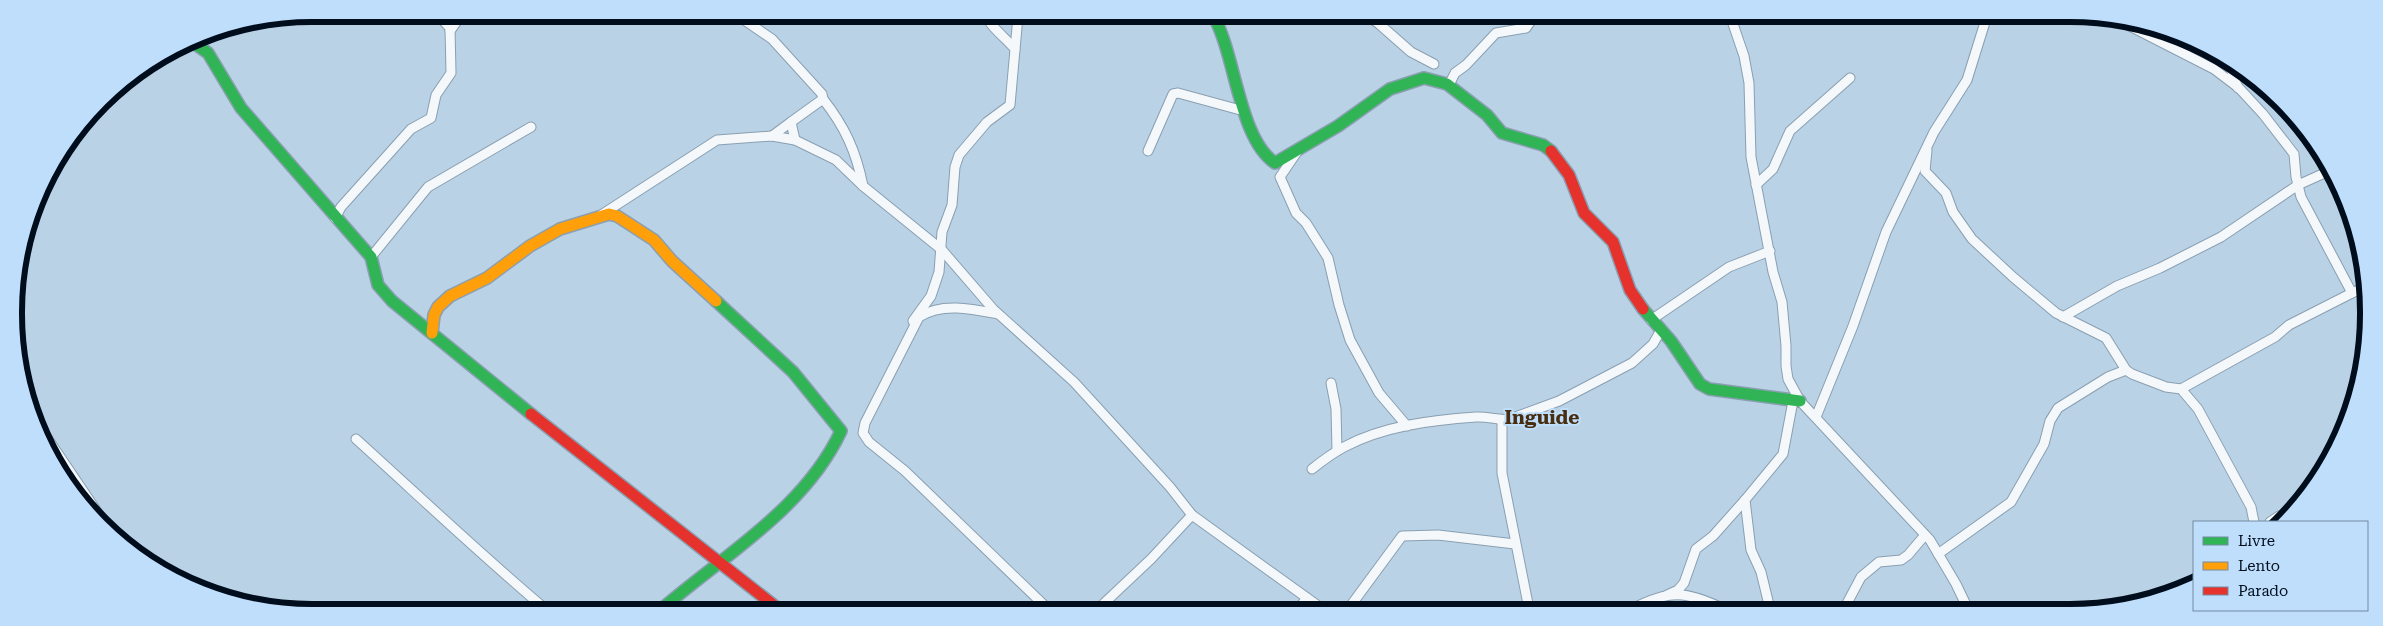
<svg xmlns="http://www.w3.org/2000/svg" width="2383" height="626" viewBox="0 0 2383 626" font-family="'Roboto Serif',serif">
<rect width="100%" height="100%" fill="#b9d2e6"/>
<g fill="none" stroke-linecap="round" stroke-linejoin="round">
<g stroke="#8a9fb1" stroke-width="11">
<g id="street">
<path d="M737 15 772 39 822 94 823 99 791 122 795 140 836 160 863 186 942 250 993 309 1074 382 1170 487 1192 515"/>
<path d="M987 16C989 26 1006 38 1015 49"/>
<path d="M1368 17 1378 23 1411 52 1434 64"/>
<path d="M1731 18 1744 56 1749 83 1751 157 1773 272 1782 302 1786 346V366L1788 379 1800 401 1930 540 1956 584 1968 609"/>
<path d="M2116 19 2214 69 2239 88 2263 114 2294 154 2296 177 2301 197 2352 293 2363 288"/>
<path d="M450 31 462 14"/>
<path d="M2228 61 2238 88"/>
<path d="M1449 85 1455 73 1466 65 1496 33 1526 28 1533 18"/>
<path d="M823 99C845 127 856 151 863 186"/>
<path d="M772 136 791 122"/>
<path d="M1927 150 1925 171 1946 193 1953 212 1972 239 2013 277 2056 313 2106 338 2126 370 2132 374 2166 387 2181 389 2198 409 2251 507 2254 522"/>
<path d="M1148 151 1173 94 1178 93 1244 111"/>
<path d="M1297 152 1280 177 1296 213 1306 223 1328 258 1339 305 1350 340 1379 393 1407 426"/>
<path d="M1756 185 1773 169 1790 131 1850 78"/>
<path d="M601 215 717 140 772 136 795 140"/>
<path d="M335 218 341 207 411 129 431 118 436 95 451 73 450 28 437 14"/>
<path d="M371 257 428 187 531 127"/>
<path d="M919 317 865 423 863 433 869 442 905 471 1047 608"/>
<path d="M919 317C942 302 973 309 998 314"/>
<path d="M2063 317 2117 286 2160 268 2221 237 2298 185 2329 171"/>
<path d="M1651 320 1729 267 1770 251"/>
<path d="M913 321 931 296 939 272 942 232 952 205 955 167 959 155 987 122 1010 105 1018 16"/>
<path d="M1331 383 1336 409 1337 451"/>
<path d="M2181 389 2275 337 2289 325 2352 293"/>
<path d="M1816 417 1853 326 1886 232 1934 132 1967 80 1986 19"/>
<path d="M1502 420V473L1529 609"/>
<path d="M46 436 102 519"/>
<path d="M356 439C418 495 479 553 543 607"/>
<path d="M1312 469C1322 461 1333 453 1344 447 1383 426 1432 420 1476 417 1488 416 1498 421 1510 419L1559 401 1632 363 1653 344 1661 330"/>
<path d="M2270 522 2279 516 2286 515"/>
<path d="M1938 554 2011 502 2044 444 2050 421 2058 408 2108 377 2126 370"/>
<path d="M1667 595 1678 590 1684 583 1696 549 1713 536 1745 500"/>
<path d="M1099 608 1151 559 1192 515 1321 608"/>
<path d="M1299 608 1307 598"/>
<path d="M1349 608 1402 536 1438 535 1515 544"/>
<path d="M1632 609C1670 589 1686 591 1724 609"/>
<path d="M1770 609 1761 572 1751 550 1745 500 1783 454 1793 401"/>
<path d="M1844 609 1861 577 1879 562 1901 560 1908 555 1925 535"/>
</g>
</g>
<g stroke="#8a9fb1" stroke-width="14">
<g id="fast">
<path d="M1214 17C1236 57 1239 139 1275 163L1338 126 1390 89 1424 78 1447 84 1487 115 1502 133 1543 145 1551 151"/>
<path d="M191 41 208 53 241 108 371 257 378 285 392 301 531 414"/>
<path d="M1643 309 1671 341 1700 384 1709 389 1800 401"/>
<path d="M664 607C727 553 805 508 841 431L793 372 716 301"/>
</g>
</g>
<g stroke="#8a9fb1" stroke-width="14">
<path id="slow" d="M432 333 434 315 438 307 450 296 487 278 530 246 560 229 609 214 617 216 654 240 672 261 716 301"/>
</g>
<g stroke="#8a9fb1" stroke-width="14">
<g id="jam">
<path d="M1551 151 1569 175 1584 213 1613 242 1630 290 1643 309"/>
<path d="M531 414 776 607"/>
</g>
</g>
<use href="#street" stroke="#f4f8fb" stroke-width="9"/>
<use href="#fast" stroke="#30b455" stroke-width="11"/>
<use href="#slow" stroke="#ff9f0a" stroke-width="11"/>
<use href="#jam" stroke="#e5322d" stroke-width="11"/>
</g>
<g text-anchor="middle" stroke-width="4" stroke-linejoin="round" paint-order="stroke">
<g font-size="19" font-weight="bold" fill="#492d0f" stroke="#bedefb">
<text x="1542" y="424">Inguide</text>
</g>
</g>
<path d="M0 0H2383V626H0ZM312 22H2070A290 290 0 0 1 2360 312V314A290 290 0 0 1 2070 604H312A290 290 0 0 1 22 314V312A290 290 0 0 1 312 22Z" fill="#bedefb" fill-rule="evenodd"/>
<path fill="none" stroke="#000d1d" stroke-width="6" d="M312 22H2070A290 290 0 0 1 2360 312V314A290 290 0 0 1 2070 604H312A290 290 0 0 1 22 314V312A290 290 0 0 1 312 22Z"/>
<rect x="2193" y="521" width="175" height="90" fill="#bedefb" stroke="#728aa2"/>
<rect x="2203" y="537" width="25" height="8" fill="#30b455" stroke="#728aa2"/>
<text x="2238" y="546" font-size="15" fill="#000d1d">Livre</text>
<rect x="2203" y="562" width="25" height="8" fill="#ff9f0a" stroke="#728aa2"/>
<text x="2238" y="571" font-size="15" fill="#000d1d">Lento</text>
<rect x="2203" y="587" width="25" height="8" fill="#e5322d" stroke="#728aa2"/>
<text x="2238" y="596" font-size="15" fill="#000d1d">Parado</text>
</svg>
